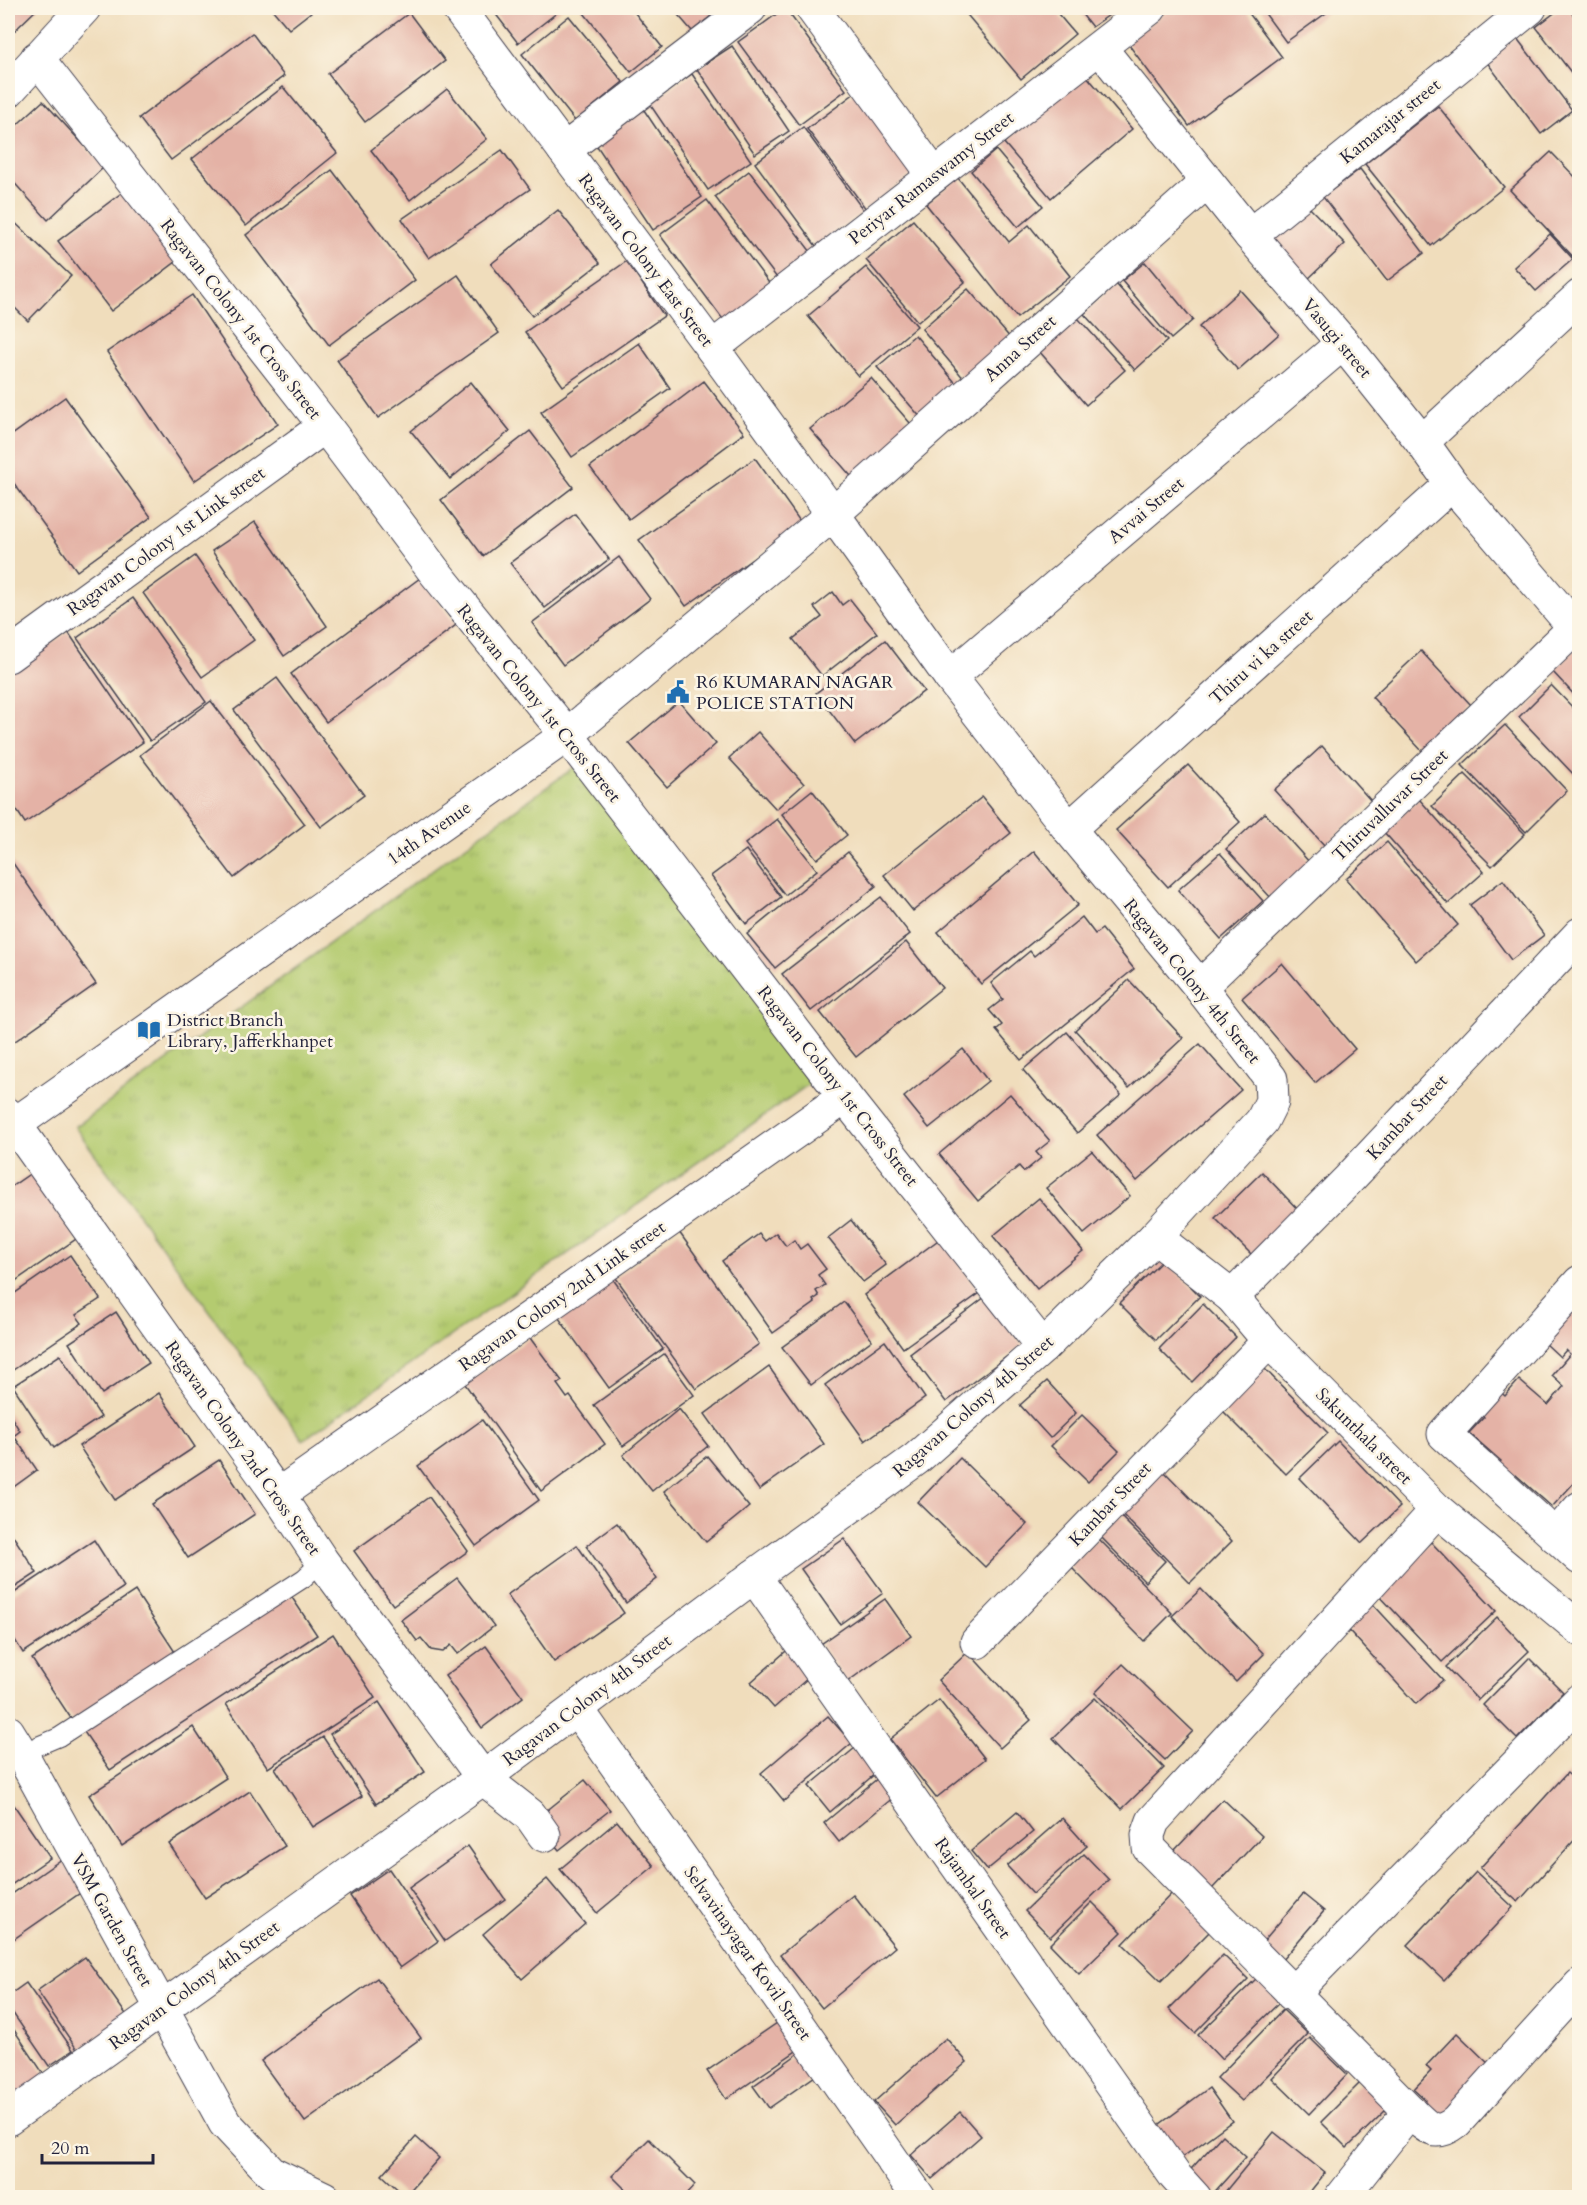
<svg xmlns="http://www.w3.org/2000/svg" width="1587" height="2205" viewBox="0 0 1587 2205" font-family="Cardo,serif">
<defs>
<pattern id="park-tufts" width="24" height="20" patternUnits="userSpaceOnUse" patternTransform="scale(1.5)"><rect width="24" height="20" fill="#b4cb70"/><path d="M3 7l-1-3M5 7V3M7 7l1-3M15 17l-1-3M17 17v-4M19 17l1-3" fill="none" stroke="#9aae62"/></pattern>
</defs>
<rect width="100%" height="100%" fill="#fcf5e5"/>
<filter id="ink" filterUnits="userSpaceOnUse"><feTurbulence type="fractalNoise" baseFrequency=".0167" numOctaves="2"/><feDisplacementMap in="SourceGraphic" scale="12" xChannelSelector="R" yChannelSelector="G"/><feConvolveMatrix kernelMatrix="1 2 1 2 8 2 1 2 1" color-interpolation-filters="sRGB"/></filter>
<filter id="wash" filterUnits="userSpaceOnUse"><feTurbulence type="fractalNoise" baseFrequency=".008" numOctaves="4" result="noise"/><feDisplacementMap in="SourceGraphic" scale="24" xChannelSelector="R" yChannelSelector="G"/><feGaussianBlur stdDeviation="1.35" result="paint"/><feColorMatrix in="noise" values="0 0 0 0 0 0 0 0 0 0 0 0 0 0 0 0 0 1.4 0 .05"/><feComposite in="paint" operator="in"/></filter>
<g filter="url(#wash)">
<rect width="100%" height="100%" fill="#f0ddbc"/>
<path fill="url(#park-tufts)" stroke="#6b7656" stroke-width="1.5" d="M583 761 819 1077 303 1440 75 1127Z"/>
<g id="blocks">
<g fill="#e4b2a6">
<path d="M8 8H38L8 37Z"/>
<path d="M271 8H316L289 29Z"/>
<path d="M491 8H563L518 43Z"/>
<path d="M580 8H631L662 47 631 72Z"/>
<path d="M672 8H721L692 31Z"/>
<path d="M785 8 846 90 799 125 738 42Z"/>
<path d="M966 8H1053L1075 34 1021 79 963 10Z"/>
<path d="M1077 8H1119L1092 27Z"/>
<path d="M1172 8H1245L1282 57 1189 126 1126 41Z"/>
<path d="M1261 8H1333L1286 42Z"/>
<path d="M1561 8H1568L1580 23V84L1536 27Z"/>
<path d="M409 13 445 61 365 122 328 74Z"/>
<path d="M569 16 623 82 575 121 522 54Z"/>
<path d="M252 33 284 76 171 160 139 118Z"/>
<path d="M1516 37 1572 110 1541 134 1486 61Z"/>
<path d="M732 46 789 131 755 154 697 69Z"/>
<path d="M692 74 751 161 708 190 649 103Z"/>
<path d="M1085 74 1132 129 1051 198 1004 143Z"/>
<path d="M283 87 337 153 246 226 192 159Z"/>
<path d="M447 89 487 139 410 200 371 150Z"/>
<path d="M859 90 918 170 866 209 807 129Z"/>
<path d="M43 101 104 167 48 220 8 176V133Z"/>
<path d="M1438 106 1504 187 1431 246 1365 164Z"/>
<path d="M644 110 702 197 653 230 595 143Z"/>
<path d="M803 127 864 211 816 246 755 163Z"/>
<path d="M502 150 530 189 429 258 402 219Z"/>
<path d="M996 150 1043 206 1018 227 971 171Z"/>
<path d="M1551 152 1580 182V264L1510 190Z"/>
<path d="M1360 169 1424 253 1387 281 1323 197Z"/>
<path d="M332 170 415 280 329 345 246 235Z"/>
<path d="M749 171 811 252 777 278 715 197Z"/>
<path d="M958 178 1009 242 1029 225 1070 276 1017 318 926 204Z"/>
<path d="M132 185 185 255 111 311 58 241Z"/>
<path d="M707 200 775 291 728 326 660 235Z"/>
<path d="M1304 202 1345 244 1307 280 1267 237Z"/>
<path d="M558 210 600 263 532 316 491 264Z"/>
<path d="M8 216 71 276 28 321 8 301Z"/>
<path d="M913 220 965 282 918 322 866 260Z"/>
<path d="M1550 234 1573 259 1536 291 1514 267Z"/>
<path d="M627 261 664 316 563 386 525 332Z"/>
<path d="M1145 262 1193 320 1171 339 1122 281Z"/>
<path d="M866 267 917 326 858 376 808 316Z"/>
<path d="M458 275 499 333 378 418 337 360Z"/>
<path d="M1116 284 1167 341 1135 370 1084 314Z"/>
<path d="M968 289 1012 340 965 380 922 329Z"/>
<path d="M1240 290 1279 334 1238 370 1199 327Z"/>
<path d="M192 295 278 424 194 481 107 352Z"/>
<path d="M1077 317 1125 370 1086 405 1039 351Z"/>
<path d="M915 335 959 387 922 419 877 367Z"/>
<path d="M639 343 670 388 572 457 541 412Z"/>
<path d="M871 378 917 431 857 483 810 429Z"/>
<path d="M704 381 744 433 629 519 590 467Z"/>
<path d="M471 382 510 431 450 479 411 431Z"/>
<path d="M65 397 151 517 77 571 8 475V438Z"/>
<path d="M530 431 573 487 483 556 441 500Z"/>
<path d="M755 458 802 524 686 606 639 540Z"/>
<path d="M575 514 609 559 545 608 510 563Z"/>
<path d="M255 522 327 626 284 656 212 551Z"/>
<path d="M195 556 254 640 202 677 143 593Z"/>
<path d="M619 557 650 599 563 665 532 623Z"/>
<path d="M420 578 456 625 326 722 291 674Z"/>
<path d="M833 592 842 605 850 599 877 633 822 676 793 639 822 617 814 607Z"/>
<path d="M133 598 206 702 150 741 77 638Z"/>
<path d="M68 632 143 742 25 823 8 797V674Z"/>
<path d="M885 640 924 691 855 744 816 693Z"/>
<path d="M1580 646V701L1552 671Z"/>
<path d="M1421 651 1471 705 1422 751 1372 697Z"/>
<path d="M277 678 364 795 321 827 234 710Z"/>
<path d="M1551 685 1580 715V776L1577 778 1519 717Z"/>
<path d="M211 701 305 824 234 878 140 755Z"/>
<path d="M679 701 716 744 667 787 629 743Z"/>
<path d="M1505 725 1567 791 1526 832 1462 765Z"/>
<path d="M758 732 804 784 776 809 729 758Z"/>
<path d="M1322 746 1372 802 1325 846 1274 790Z"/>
<path d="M1188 765 1240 822 1168 887 1116 830Z"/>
<path d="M1465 774 1525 834 1492 866 1432 806Z"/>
<path d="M812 790 847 835 817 859 782 814Z"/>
<path d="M982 797 1011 833 913 911 884 875Z"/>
<path d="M1419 799 1484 872 1448 904 1383 831Z"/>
<path d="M1265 813 1310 863 1272 899 1226 849Z"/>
<path d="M777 819 817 870 785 895 745 844Z"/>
<path d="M1387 842 1458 925 1416 961 1346 879Z"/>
<path d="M746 850 781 897 746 924 711 876Z"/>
<path d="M1034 851 1078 905 981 984 938 932Z"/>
<path d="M848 852 876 886 775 968 747 934Z"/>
<path d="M1220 853 1263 901 1221 939 1178 890Z"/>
<path d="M8 856 96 984 8 1046Z"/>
<path d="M1503 880 1544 935 1511 960 1470 905Z"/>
<path d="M881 897 910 934 811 1011 782 974Z"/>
<path d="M1082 917 1095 934 1102 929 1134 969 1021 1060 996 1030 1002 1025 989 1010 1003 999 991 983 1030 951 1034 956Z"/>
<path d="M906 942 942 988 856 1057 820 1012Z"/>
<path d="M1282 963 1355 1049 1315 1083 1242 998Z"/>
<path d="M1129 980 1183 1038 1129 1088 1075 1030Z"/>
<path d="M1067 1032 1121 1095 1077 1133 1023 1070Z"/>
<path d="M1200 1044 1241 1090 1137 1181 1097 1135Z"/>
<path d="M963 1049 988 1081 929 1128 904 1097Z"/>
<path d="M1010 1094 1050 1141 1036 1152 1041 1158 1024 1172 1019 1166 978 1201 939 1154Z"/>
<path d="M1092 1151 1130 1196 1084 1234 1046 1188Z"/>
<path d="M1262 1172 1305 1217 1259 1262 1215 1218Z"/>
<path d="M31 1173 76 1239 8 1286V1189Z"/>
<path d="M1039 1198 1083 1251 1037 1289 993 1236Z"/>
<path d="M851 1220 886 1265 863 1282 828 1238Z"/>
<path d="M679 1232 759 1344 696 1389 616 1278Z"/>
<path d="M776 1233 786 1246 794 1240 800 1249 807 1244 826 1269 818 1275 825 1285 816 1291 819 1296 813 1300 815 1303 773 1333 722 1261 759 1234 765 1241Z"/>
<path d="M941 1238 980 1293 903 1348 864 1295Z"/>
<path d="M70 1255 100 1299 76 1315 82 1323 13 1370 8 1362V1298Z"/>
<path d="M1164 1259 1200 1296 1156 1340 1119 1303Z"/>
<path d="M610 1275 663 1349 609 1388 556 1314Z"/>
<path d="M985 1297 1022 1345 946 1402 910 1354Z"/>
<path d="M844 1302 872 1340 811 1385 782 1347Z"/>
<path d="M1203 1304 1236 1337 1192 1382 1159 1349Z"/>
<path d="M1573 1304 1580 1310V1476L1552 1507 1516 1475 1511 1480 1496 1466 1501 1461 1469 1433 1484 1417 1478 1412 1497 1389 1505 1396 1519 1380 1548 1405 1564 1386 1552 1375 1570 1354 1566 1350 1560 1357 1546 1344Z"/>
<path d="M116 1312 149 1363 102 1394 69 1343Z"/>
<path d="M530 1338 562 1381 557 1384 567 1398 570 1396 605 1444 541 1491 465 1384Z"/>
<path d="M885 1341 925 1398 865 1441 825 1385Z"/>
<path d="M664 1354 694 1395 623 1446 594 1405Z"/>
<path d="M60 1355 101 1417 54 1448 13 1386Z"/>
<path d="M1258 1362 1328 1433 1286 1474 1215 1403Z"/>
<path d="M769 1367 824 1444 759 1490 705 1414Z"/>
<path d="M1047 1381 1076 1413 1050 1438 1020 1405Z"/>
<path d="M159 1393 195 1447 115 1500 79 1446Z"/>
<path d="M679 1409 708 1446 652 1491 623 1455Z"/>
<path d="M8 1412 20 1431 8 1440Z"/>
<path d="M1082 1415 1119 1451 1088 1482 1051 1446Z"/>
<path d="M482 1420 539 1500 476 1546 418 1466Z"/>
<path d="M16 1439 37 1470 8 1491V1445Z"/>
<path d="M1338 1441 1400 1507 1362 1543 1300 1478Z"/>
<path d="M707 1456 749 1507 706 1542 664 1491Z"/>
<path d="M960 1458 1027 1524 985 1567 918 1502Z"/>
<path d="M219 1460 255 1514 188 1558 152 1504Z"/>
<path d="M1161 1468 1232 1541 1190 1583 1119 1511Z"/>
<path d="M429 1497 468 1551 393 1605 354 1551Z"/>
<path d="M1119 1515 1165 1561 1145 1582 1099 1535Z"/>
<path d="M617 1523 657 1579 626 1603 586 1546Z"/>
<path d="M8 1528 37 1573 8 1592Z"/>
<path d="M1098 1538 1172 1613 1144 1641 1070 1566Z"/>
<path d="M844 1539 883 1593 840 1624 801 1569Z"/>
<path d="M94 1540 124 1587 23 1653 8 1629V1597Z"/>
<path d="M1431 1542 1496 1611 1442 1662 1377 1593Z"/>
<path d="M577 1545 624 1613 554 1662 507 1595Z"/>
<path d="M457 1578 494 1626 458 1654 451 1645 443 1652 431 1650 421 1638 417 1641 401 1620Z"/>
<path d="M1201 1589 1264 1654 1236 1682 1172 1616Z"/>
<path d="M135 1591 175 1652 72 1720 32 1659Z"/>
<path d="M289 1593 317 1635 110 1770 82 1729Z"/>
<path d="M885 1599 911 1636 847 1682 821 1644Z"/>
<path d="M1370 1601 1443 1680 1416 1704 1344 1625Z"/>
<path d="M1497 1617 1529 1651 1478 1700 1446 1667Z"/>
<path d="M333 1634 375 1698 268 1768 226 1704Z"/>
<path d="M794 1644 817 1670 774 1708 751 1682Z"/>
<path d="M486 1646 523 1697 482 1728 445 1676Z"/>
<path d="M968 1652 1031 1720 1000 1748 938 1680Z"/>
<path d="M1529 1658 1563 1692 1517 1739 1483 1705Z"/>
<path d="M1123 1664 1193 1731 1165 1760 1095 1693Z"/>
<path d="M1095 1698 1164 1768 1122 1809 1053 1738Z"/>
<path d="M939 1700 985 1759 936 1798 890 1739Z"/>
<path d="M379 1702 425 1772 376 1804 330 1734Z"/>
<path d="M828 1716 852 1743 784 1801 761 1773Z"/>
<path d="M193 1727 226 1778 122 1846 89 1795Z"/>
<path d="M323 1737 362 1796 313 1827 275 1768Z"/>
<path d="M855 1748 876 1773 830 1812 809 1786Z"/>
<path d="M1567 1773 1580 1784V1834L1518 1902 1480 1868Z"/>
<path d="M878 1778 894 1797 839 1842 824 1823Z"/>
<path d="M585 1780 610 1810 559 1850 535 1820Z"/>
<path d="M250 1791 285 1846 205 1898 169 1844Z"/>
<path d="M1223 1799 1262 1836 1212 1889 1173 1852Z"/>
<path d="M14 1805 50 1858 8 1887V1810Z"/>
<path d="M1017 1812 1033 1832 987 1870 971 1851Z"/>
<path d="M1062 1818 1087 1846 1033 1894 1007 1866Z"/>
<path d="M617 1821 654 1866 597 1913 560 1869Z"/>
<path d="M468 1846 505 1899 445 1941 409 1888Z"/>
<path d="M1084 1854 1109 1880 1050 1937 1025 1911Z"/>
<path d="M62 1859 83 1891 8 1943V1897Z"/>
<path d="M389 1869 438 1941 400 1968 350 1896Z"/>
<path d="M1476 1872 1513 1907 1444 1980 1407 1945Z"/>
<path d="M547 1879 585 1924 522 1979 483 1934Z"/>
<path d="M1173 1892 1212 1929 1161 1981 1123 1944Z"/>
<path d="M1303 1894 1324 1911 1281 1961 1261 1944Z"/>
<path d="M853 1895 895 1947 822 2008 780 1955Z"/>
<path d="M1092 1902 1122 1932 1079 1974 1050 1944Z"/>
<path d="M1223 1955 1248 1979 1195 2033 1169 2009Z"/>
<path d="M85 1957 128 2017 78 2051 37 1991Z"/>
<path d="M377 1978 421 2038 305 2122 261 2061Z"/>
<path d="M1257 1978 1280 2002 1221 2059 1198 2035Z"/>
<path d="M26 1983 73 2050 49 2066 8 2006V1996Z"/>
<path d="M1283 2010 1308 2034 1242 2101 1217 2078Z"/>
<path d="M8 2021 45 2076 8 2102Z"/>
<path d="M780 2021 799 2049 726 2099 707 2071Z"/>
<path d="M1457 2033 1496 2071 1445 2125 1422 2105 1426 2100 1414 2089 1431 2071 1426 2066Z"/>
<path d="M946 2038 967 2062 895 2125 874 2102Z"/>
<path d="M1310 2038 1347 2074 1309 2114 1272 2078Z"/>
<path d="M799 2053 815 2076 769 2108 753 2086Z"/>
<path d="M1364 2079 1390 2106 1347 2148 1321 2122Z"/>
<path d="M1209 2088 1232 2121 1180 2159 1156 2127Z"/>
<path d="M960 2112 981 2136 932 2179 911 2155Z"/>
<path d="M1274 2132 1325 2173 1305 2198H1220Z"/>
<path d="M1222 2135 1246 2157 1209 2198 1183 2178Z"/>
<path d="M416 2137 439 2158 405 2196 382 2175Z"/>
<path d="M649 2139 695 2185 683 2198H634L612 2176Z"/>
</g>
</g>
</g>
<g filter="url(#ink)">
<use href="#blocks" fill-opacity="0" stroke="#413e4e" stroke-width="1.5"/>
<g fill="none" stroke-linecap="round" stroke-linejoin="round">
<g stroke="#413e4e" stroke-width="20">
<path id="service" d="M21 1753 59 1737 304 1578 322 1561"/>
</g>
<g stroke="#413e4e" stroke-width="35">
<g id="minor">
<path d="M812 8 934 175"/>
<path d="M1100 48 1250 235 1343 343 1422 442 1452 484 1575 628"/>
<path d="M37 58 325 426 434 571 567 735 845 1097 1043 1347"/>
<path d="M8 91 84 8"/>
<path d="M564 150 750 8"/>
<path d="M1250 235 1530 8"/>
<path d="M712 348 1150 8"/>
<path d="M1422 442 1580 296"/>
<path d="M8 656 325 426"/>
<path d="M950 677 1343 343"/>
<path d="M1069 829 1452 484"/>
<path d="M1200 987 1580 623"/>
<path d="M8 1115 278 1495 322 1561 483 1778 530 1815 544 1835"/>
<path d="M1155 1237 1232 1297 1269 1341 1437 1510 1580 1629"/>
<path d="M1580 1282 1444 1434 1580 1558"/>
<path d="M1232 1297 1349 1179 1580 934"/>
<path d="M278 1495 845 1097"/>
<path d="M1437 1510 1153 1821 1148 1835 1149 1848 1410 2111C1426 2126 1434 2139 1456 2122L1580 1985"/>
<path d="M1555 1536 1580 1508"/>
<path d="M754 1576 1175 2176 1195 2198"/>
<path d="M977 1642 1269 1341"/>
<path d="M577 1709 919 2198"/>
<path d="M8 1732 21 1753 225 2123 272 2173 324 2198"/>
<path d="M1292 1994 1580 1700"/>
<path d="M8 2119 483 1778 754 1576 916 1459 1043 1347 1155 1237 1262 1121 1272 1101 1271 1079 1200 987 1069 829 950 677 833 514 1207 182"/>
<path d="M1341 2198 1410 2111"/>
</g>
</g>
<g stroke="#413e4e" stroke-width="35">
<path id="tertiary" d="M8 1129 567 735 833 514 712 348 458 8"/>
</g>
<use href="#service" stroke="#fff" stroke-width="18"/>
<use href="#minor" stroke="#fff" stroke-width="33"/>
<use href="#tertiary" stroke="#fff" stroke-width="33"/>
</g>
</g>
<defs>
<g id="civic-bare" transform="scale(1.8)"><path d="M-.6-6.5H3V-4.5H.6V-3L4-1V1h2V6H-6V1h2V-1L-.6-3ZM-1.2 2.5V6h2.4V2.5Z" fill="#1f6fb2" stroke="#fcf5e5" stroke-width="2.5" paint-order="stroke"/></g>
<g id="library-bare" transform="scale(1.8)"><path d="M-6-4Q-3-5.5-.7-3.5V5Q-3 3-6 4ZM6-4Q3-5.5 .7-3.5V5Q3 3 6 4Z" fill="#1f6fb2" stroke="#fcf5e5" stroke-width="2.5" paint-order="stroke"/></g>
</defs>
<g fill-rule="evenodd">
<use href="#civic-bare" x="678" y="692"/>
<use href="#library-bare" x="149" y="1030"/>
</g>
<g text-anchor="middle" stroke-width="5" stroke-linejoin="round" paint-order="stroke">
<g font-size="18" fill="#22223b" stroke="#fcf5e5">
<text transform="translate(1390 121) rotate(-39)" y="6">Kamarajar street</text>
<text transform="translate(931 178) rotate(-38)" y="6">Periyar Ramaswamy Street</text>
<text transform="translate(646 260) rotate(53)" y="6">Ragavan Colony East Street</text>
<text transform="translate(241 319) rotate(52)" y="6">Ragavan Colony 1st Cross Street</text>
<text transform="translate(1337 338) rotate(50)" y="6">Vasugi street</text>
<text transform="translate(1020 348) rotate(-42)" y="6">Anna Street</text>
<text transform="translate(1146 510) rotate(-40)" y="6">Avvai Street</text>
<text transform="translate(166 541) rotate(-36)" y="6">Ragavan Colony 1st Link street</text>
<text transform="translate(1261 657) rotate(-42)" y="6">Thiru vi ka street</text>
<text transform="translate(539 703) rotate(51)" y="6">Ragavan Colony 1st Cross Street</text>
<text transform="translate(1390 805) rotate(-44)" y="6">Thiruvalluvar Street</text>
<text transform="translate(429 833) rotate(-35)" y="6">14th Avenue</text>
<text transform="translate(1192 981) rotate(51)" y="6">Ragavan Colony 4th Street</text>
<text transform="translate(838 1086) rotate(52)" y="6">Ragavan Colony 1st Cross Street</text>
<text transform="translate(1407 1117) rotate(-47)" y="6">Kambar Street</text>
<text transform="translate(562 1296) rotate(-35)" y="6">Ragavan Colony 2nd Link street</text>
<text transform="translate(973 1406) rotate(-41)" y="6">Ragavan Colony 4th Street</text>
<text transform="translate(1364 1436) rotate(45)" y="6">Sakunthala street</text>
<text transform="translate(243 1448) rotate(55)" y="6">Ragavan Colony 2nd Cross Street</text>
<text transform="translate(1110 1504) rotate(-46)" y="6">Kambar Street</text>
<text transform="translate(587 1700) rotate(-37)" y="6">Ragavan Colony 4th Street</text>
<text transform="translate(973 1888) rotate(55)" y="6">Rajambal Street</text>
<text transform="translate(112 1920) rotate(61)" y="6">VSM Garden Street</text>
<text transform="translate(748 1953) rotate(55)" y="6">Selvavinayagar Kovil Street</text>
<text transform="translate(194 1985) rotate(-36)" y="6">Ragavan Colony 4th Street</text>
</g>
<g font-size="18" fill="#22223b" stroke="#fcf5e5" text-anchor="start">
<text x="696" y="688">R6 KUMARAN NAGAR<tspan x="696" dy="21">POLICE STATION</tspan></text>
<text x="167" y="1026">District Branch<tspan x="167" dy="21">Library, Jafferkhanpet</tspan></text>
</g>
</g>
<rect width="1587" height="2205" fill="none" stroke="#fcf5e5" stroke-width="30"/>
<path d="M42 2154v9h111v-9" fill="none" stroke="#22223b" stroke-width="3"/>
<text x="51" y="2154" font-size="18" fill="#22223b" stroke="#fcf5e5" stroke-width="4.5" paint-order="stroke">20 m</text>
</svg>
